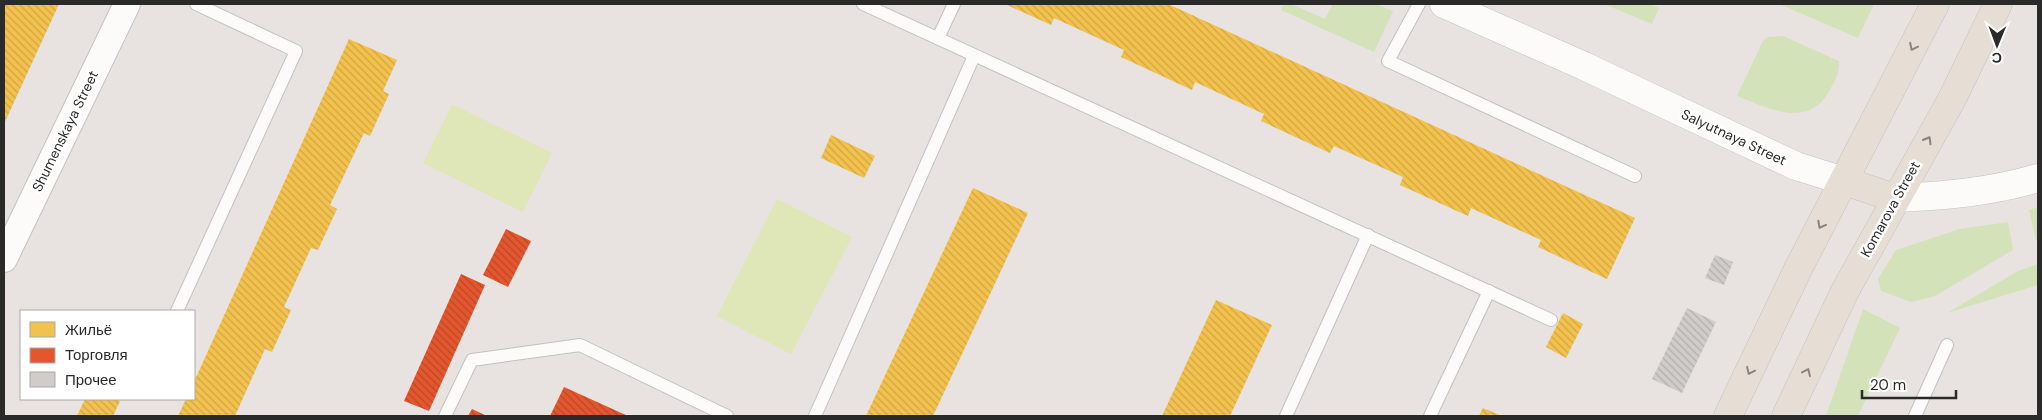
<svg xmlns="http://www.w3.org/2000/svg" width="2042" height="420" viewBox="0 0 2042 420" font-family="'DM Sans',sans-serif">
<defs>
<pattern id="homes-back-hatch" width="6" height="6" patternUnits="userSpaceOnUse" patternTransform="scale(1.25)"><rect width="6" height="6" fill="#f2c14e"/><path d="M-1 5l2 2M0 0l6 6M5-1l2 2" fill="none" stroke="#d0a644"/></pattern>
<pattern id="shops-back-hatch" width="6" height="6" patternUnits="userSpaceOnUse" patternTransform="scale(1.25)"><rect width="6" height="6" fill="#e4572e"/><path d="M-1 5l2 2M0 0l6 6M5-1l2 2" fill="none" stroke="#b94827"/></pattern>
<pattern id="building-back-hatch" width="6" height="6" patternUnits="userSpaceOnUse" patternTransform="scale(1.25)"><rect width="6" height="6" fill="#cfccc9"/><path d="M-1 5l2 2M0 0l6 6M5-1l2 2" fill="none" stroke="#b2afad"/></pattern>
</defs>
<rect width="100%" height="100%" fill="#e8e3e0"/>
<g fill="#d3e2b9">
<path d="M1284 4H1291L1325 19 1333 4H1376L1393 11 1374 52 1281 10Z"/>
<path d="M1604 4H1649L1659 8 1652 24Z"/>
<path d="M1779 4H1874L1858 38Z"/>
<path d="M1783 36 1839 61C1840 72 1835 80 1830 90 1808 130 1768 108 1737 96L1763 41 1768 37Z"/>
<path d="M2038 207V239L2036 240 2029 210Z"/>
<path d="M2008 222 2013 250 1935 296 1911 302 1881 291 1878 279 1896 250 1960 229Z"/>
<path d="M2038 264V285L1947 313 2018 271Z"/>
<path d="M1863 309 1900 328 1858 416H1826Z"/>
</g>
<g fill="#dfe6b7">
<path d="M452 104 552 153 523 212 423 163Z"/>
<path d="M777 199 852 237 791 354 717 316Z"/>
</g>
<g fill="url(#homes-back-hatch)">
<path d="M4 4H59L4 124Z"/>
<path d="M1005 4H1168L1635 218 1607 279 1538 247 1541 240 1471 208 1468 216 1400 185 1403 177 1334 146 1330 153 1261 121 1264 114 1195 82 1192 90 1121 57 1124 50 1054 18 1051 25Z"/>
<path d="M349 39 397 60 383 91 389 94 370 136 364 133 330 205 337 209 318 250 311 248 284 307 291 310 272 352 265 349 235 416H178L186 399H194V382Z"/>
<path d="M831 135 875 156 864 178 821 158Z"/>
<path d="M973 188 1028 213 933 416H866Z"/>
<path d="M1216 300 1272 325 1230 416H1162Z"/>
<path d="M1563 313 1583 324 1566 358 1546 347Z"/>
<path d="M85 399H115L120 401 113 416H77Z"/>
<path d="M1483 408 1502 416H1479Z"/>
</g>
<g fill="url(#shops-back-hatch)">
<path d="M506 229 531 241 508 287 483 275Z"/>
<path d="M461 274 485 285 429 411 404 401Z"/>
<path d="M564 387 628 416H550Z"/>
<path d="M472 409 487 416H468Z"/>
</g>
<g fill="url(#building-back-hatch)">
<path d="M1715 255 1733 262 1724 285 1705 278Z"/>
<path d="M1687 308 1716 322 1682 393 1652 379Z"/>
</g>
<g fill="none" stroke-linecap="round" stroke-linejoin="round">
<g stroke="#c2c1c1" stroke-width="14">
<g id="lane">
<path d="M863 4 1551 320"/>
<path d="M1419 4 1388 61 1635 176"/>
<path d="M938 38 954 4"/>
<path d="M177 311 296 51 196 4"/>
<path d="M445 416 472 360 580 345 727 416"/>
<path d="M815 416 974 56"/>
<path d="M1286 416 1368 235"/>
<path d="M1430 416 1489 291"/>
<path d="M1915 416 1947 345"/>
</g>
</g>
<g stroke="#c2c1c1" stroke-width="28">
<path id="street" d="M4 259 127 4"/>
</g>
<g stroke="#c2c1c1" stroke-width="29">
<g id="secondary">
<path d="M1444 4 1584 66 1796 166 1844 181"/>
<path d="M1895 198C1944 196 1991 192 2038 178"/>
</g>
</g>
<g stroke="#c4c2c1" stroke-width="29">
<g id="primary">
<path d="M1844 181 1895 198"/>
<path d="M1728 416 1798 269 1935 4"/>
<path d="M1786 416 1845 291 1952 99 1998 4"/>
</g>
</g>
<use href="#lane" stroke="#fcfbfa" stroke-width="12"/>
<use href="#street" stroke="#fcfbfa" stroke-width="26"/>
<use href="#secondary" stroke="#fcfbfa" stroke-width="28"/>
<use href="#primary" stroke="#e6ded4" stroke-width="28"/>
</g>
<defs><path id="oneway-chevron" d="M-2-3.5L2.5 0L-2 3.5" fill="none" stroke-width="1.6" stroke-linecap="round" stroke-linejoin="round" transform="scale(1.25)"/></defs>
<g stroke="#88847f">
<use href="#oneway-chevron" transform="translate(1913 47) rotate(116)"/>
<use href="#oneway-chevron" transform="translate(1928 140) rotate(-60)"/>
<use href="#oneway-chevron" transform="translate(1821 225) rotate(118)"/>
<use href="#oneway-chevron" transform="translate(1750 371) rotate(115)"/>
<use href="#oneway-chevron" transform="translate(1807 372) rotate(-65)"/>
</g>
<g text-anchor="middle" stroke-width="5" stroke-linejoin="round" paint-order="stroke">
<g font-size="14" fill="#2a2a2a" stroke="#fff">
<text transform="translate(65 131) rotate(-64)" y="5">Shumenskaya Street</text>
<text transform="translate(1734 137) rotate(25)" y="5">Salyutnaya Street</text>
<text transform="translate(1890 209) rotate(-61)" y="5">Komarova Street</text>
</g>
</g>
<rect width="2042" height="420" fill="none" stroke="#2a2a2a" stroke-width="10"/>
<rect x="20" y="310" width="175" height="90" fill="#ffffff" stroke="#aaaaaa"/>
<rect x="30" y="322" width="25" height="15" fill="#f2c14e" stroke="#aaaaaa"/>
<text x="65" y="335" font-size="15" fill="#2a2a2a">Жильё</text>
<rect x="30" y="348" width="25" height="15" fill="#e4572e" stroke="#aaaaaa"/>
<text x="65" y="360" font-size="15" fill="#2a2a2a">Торговля</text>
<rect x="30" y="372" width="25" height="15" fill="#cfccc9" stroke="#aaaaaa"/>
<text x="65" y="385" font-size="15" fill="#2a2a2a">Прочее</text>
<g transform="translate(1997 45) rotate(181)" stroke="#ffffff" stroke-width="4" paint-order="stroke">
<path d="M0-4L9 19L0 12L-9 19Z" fill="#2a2a2a"/>
<text y="-8" font-size="14" font-weight="bold" text-anchor="middle" fill="#2a2a2a">С</text>
</g>
<path d="M1862 390v8h94v-8" fill="none" stroke="#2a2a2a" stroke-width="2.5"/>
<text x="1870" y="390" font-size="15" fill="#2a2a2a" stroke="#ffffff" stroke-width="4" paint-order="stroke">20 m</text>
</svg>
